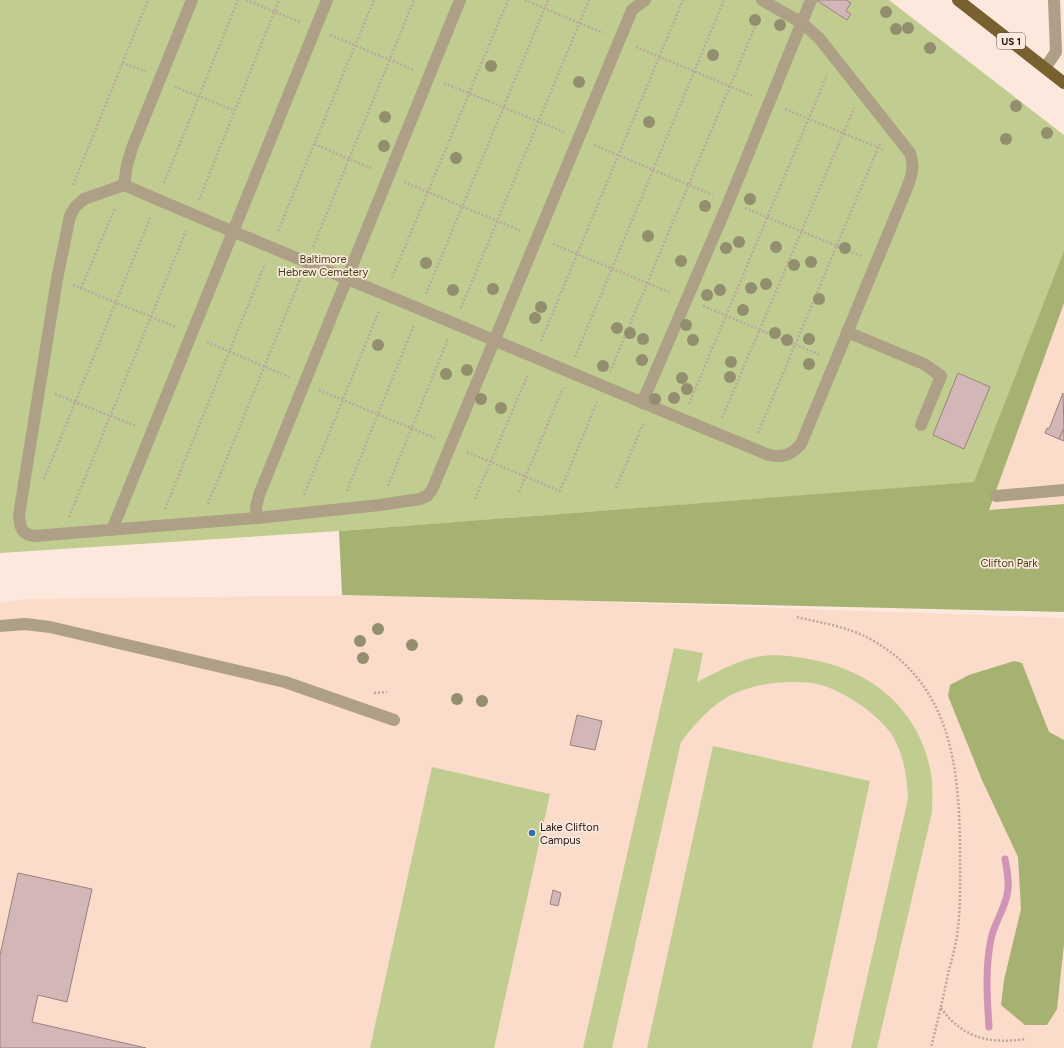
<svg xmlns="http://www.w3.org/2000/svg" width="1064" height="1048" viewBox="0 0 1064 1048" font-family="Figtree,sans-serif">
<rect width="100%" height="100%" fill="#fce8dd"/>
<g fill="#fbdbc9">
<path d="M1064 272V504L989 510Z"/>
<path d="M407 595 1064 618V1048H0V603L29 599Z"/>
</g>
<g fill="#c1cd90">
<path d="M0 0H889L1064 135V272L980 482 339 531 0 553Z"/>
<path d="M674 648 703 653 697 682C717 672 738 660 761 656 779 654 800 657 818 661 880 674 925 718 932 782 933 792 932 802 932 812L877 1048H851L908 799C907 777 904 754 892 735 879 714 837 686 812 683 785 680 754 683 729 696 709 707 695 724 681 742L612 1048H583Z"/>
<path d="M713 746 870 781 812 1048H647Z"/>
<path d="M432 767 550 794 494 1048H370Z"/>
</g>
<g fill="#a6b272">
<path d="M1064 251V303L989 510 1064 504V612L342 595 339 531 974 482Z"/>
<path d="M1014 661 1022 663 1049 732 1064 740V944L1057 1009 1047 1025H1025L1001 1005 1004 980 1021 909 1018 857 982 780 948 696 950 685 969 675Z"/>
</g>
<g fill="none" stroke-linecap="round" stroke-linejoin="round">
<path stroke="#d194b6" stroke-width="7" d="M989 1027C987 997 985 968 991 939 994 924 1004 910 1007 895 1010 884 1007 870 1005 859"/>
</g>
<g fill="#d3b6b6" stroke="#9c8181">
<path d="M816 0H846L851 3 846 11 851 14 847 20Z"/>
<path d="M958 373 990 387 964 449 933 435Z"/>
<path d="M1063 393 1064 428 1059 439 1045 433 1047 428 1049 429Z"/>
<path d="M1064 428V441L1059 439Z"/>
<path d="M577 715 602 721 595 750 570 745Z"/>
<path d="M18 873 92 889 67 1002 38 995 32 1022 146 1048H0V955Z"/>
<path d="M553 890 561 893 558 906 550 904Z"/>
</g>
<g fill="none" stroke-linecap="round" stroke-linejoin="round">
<g stroke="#b9a89f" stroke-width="2.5" stroke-dasharray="2 2" stroke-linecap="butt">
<path d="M246 0 300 22"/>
<path d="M525 0 603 33"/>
<path d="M330 35 414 70"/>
<path d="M636 47 753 96"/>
<path d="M122 63 146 71"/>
<path d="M444 83 564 132"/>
<path d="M175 87 234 110"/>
<path d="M785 109 884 150"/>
<path d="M314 144 373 169"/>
<path d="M594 145 713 195"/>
<path d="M404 182 521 231"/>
<path d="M164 183 238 0"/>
<path d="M73 185 148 0"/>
<path d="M199 200 279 0"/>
<path d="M745 208 861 256"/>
<path d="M278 231 374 0"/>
<path d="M553 244 671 293"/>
<path d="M313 247 414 0"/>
<path d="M392 278 508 0"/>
<path d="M73 285 176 327"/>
<path d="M81 288 115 208"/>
<path d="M426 294 548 0"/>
<path d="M703 306 820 355"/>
<path d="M461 308 589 0"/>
<path d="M541 341 683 0"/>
<path d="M207 342 289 377"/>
<path d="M575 357 724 0"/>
<path d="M610 372 759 17"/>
<path d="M319 390 435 438"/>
<path d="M55 394 136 426"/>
<path d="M689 404 827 75"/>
<path d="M722 418 854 108"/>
<path d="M758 433 880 143"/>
<path d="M467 452 560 491 597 402"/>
<path d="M44 479 151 216"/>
<path d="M388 486 448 339"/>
<path d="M616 488 644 422"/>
<path d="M347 491 414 325"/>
<path d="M519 492 563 388"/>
<path d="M304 495 379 311"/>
<path d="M475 499 528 374"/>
<path d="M208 504 301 277"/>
<path d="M165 509 265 264"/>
<path d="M69 517 186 231"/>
<path d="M797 617C821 623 850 627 872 640 951 685 959 766 960 848 960 878 961 907 957 936 955 949 951 962 948 974 943 999 937 1023 931 1048"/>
<path d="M374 693 387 692"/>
<path d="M941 1008C963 1039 991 1044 1026 1039"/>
</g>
<g stroke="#ada087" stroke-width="12">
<path d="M645 0 632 10C565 170 499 330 432 490L427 496 420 499 380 505 257 518 34 536C21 534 20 527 19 515L57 279 70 216 75 207 84 199 124 185C211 223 299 259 386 295 514 348 641 403 769 455 783 458 791 455 801 444L907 188C912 175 915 166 910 153L819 38 802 23 762 0"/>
<path d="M1045 68 1056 52 1054 0"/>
<path d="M124 185 127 165 132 148 192 0"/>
<path d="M847 332 924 364 941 376 921 425"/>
<path d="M642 403 729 201 811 0"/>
<path d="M996 496 1064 490"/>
<path d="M257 518 256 507 259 495 460 0"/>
<path d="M112 530 327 0"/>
<path d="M0 626 25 624 50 627 285 682 394 720"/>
</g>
<path stroke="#78602f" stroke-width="12" d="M958 0 1064 83"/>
</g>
<g fill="#938e6e">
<circle cx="886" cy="12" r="6"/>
<circle cx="755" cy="20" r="6"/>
<circle cx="780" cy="25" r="6"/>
<circle cx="908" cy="28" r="6"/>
<circle cx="896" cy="29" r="6"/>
<circle cx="930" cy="48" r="6"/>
<circle cx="713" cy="55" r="6"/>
<circle cx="491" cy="66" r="6"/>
<circle cx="579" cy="82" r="6"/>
<circle cx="1016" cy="106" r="6"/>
<circle cx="385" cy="117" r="6"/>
<circle cx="649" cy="122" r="6"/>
<circle cx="1047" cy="133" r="6"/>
<circle cx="1006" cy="139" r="6"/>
<circle cx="384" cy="146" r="6"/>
<circle cx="456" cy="158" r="6"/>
<circle cx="750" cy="199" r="6"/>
<circle cx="705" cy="206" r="6"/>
<circle cx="648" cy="236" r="6"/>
<circle cx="739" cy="242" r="6"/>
<circle cx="776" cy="247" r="6"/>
<circle cx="726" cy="248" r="6"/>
<circle cx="845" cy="248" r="6"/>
<circle cx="681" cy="261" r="6"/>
<circle cx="811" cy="262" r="6"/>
<circle cx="426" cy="263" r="6"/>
<circle cx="794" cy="265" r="6"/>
<circle cx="766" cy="284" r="6"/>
<circle cx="751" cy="288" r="6"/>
<circle cx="493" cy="289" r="6"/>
<circle cx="453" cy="290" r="6"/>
<circle cx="720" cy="290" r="6"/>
<circle cx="707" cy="295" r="6"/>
<circle cx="819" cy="299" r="6"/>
<circle cx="541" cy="307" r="6"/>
<circle cx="743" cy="310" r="6"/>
<circle cx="535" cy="318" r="6"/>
<circle cx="686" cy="325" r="6"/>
<circle cx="617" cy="328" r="6"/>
<circle cx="630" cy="333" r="6"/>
<circle cx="775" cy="333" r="6"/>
<circle cx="643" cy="339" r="6"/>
<circle cx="809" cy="339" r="6"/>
<circle cx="693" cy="340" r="6"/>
<circle cx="787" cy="340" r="6"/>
<circle cx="378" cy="345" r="6"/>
<circle cx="642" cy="360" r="6"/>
<circle cx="731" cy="362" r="6"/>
<circle cx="809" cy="364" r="6"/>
<circle cx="603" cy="366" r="6"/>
<circle cx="467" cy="370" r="6"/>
<circle cx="446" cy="374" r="6"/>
<circle cx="730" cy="377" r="6"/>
<circle cx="682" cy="378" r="6"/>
<circle cx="687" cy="389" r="6"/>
<circle cx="674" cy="398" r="6"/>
<circle cx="481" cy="399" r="6"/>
<circle cx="655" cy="399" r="6"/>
<circle cx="501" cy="408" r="6"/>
<circle cx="378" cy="629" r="6"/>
<circle cx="360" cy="641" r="6"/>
<circle cx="412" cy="645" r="6"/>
<circle cx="363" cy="658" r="6"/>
<circle cx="457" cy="699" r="6"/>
<circle cx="482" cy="701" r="6"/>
</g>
<circle fill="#2e71a6" stroke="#fce8dd" stroke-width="1.5" cx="532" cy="833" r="4"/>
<g text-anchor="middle" stroke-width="3.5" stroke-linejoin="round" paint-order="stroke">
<rect fill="#fce8dd" stroke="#61554e" stroke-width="1" x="997" y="33" width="28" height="16" rx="3"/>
<g font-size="10" font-weight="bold" fill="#1e1611">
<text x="1011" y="45">US 1</text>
</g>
<g font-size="11" fill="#3d4413" stroke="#fce8dd">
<text x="323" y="263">Baltimore<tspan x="323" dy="13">Hebrew Cemetery</tspan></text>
<text x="1009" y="567">Clifton Park</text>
</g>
<g font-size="11" fill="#1e1611" stroke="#fce8dd" text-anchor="start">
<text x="540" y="831">Lake Clifton<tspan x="540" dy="13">Campus</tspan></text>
</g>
</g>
</svg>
